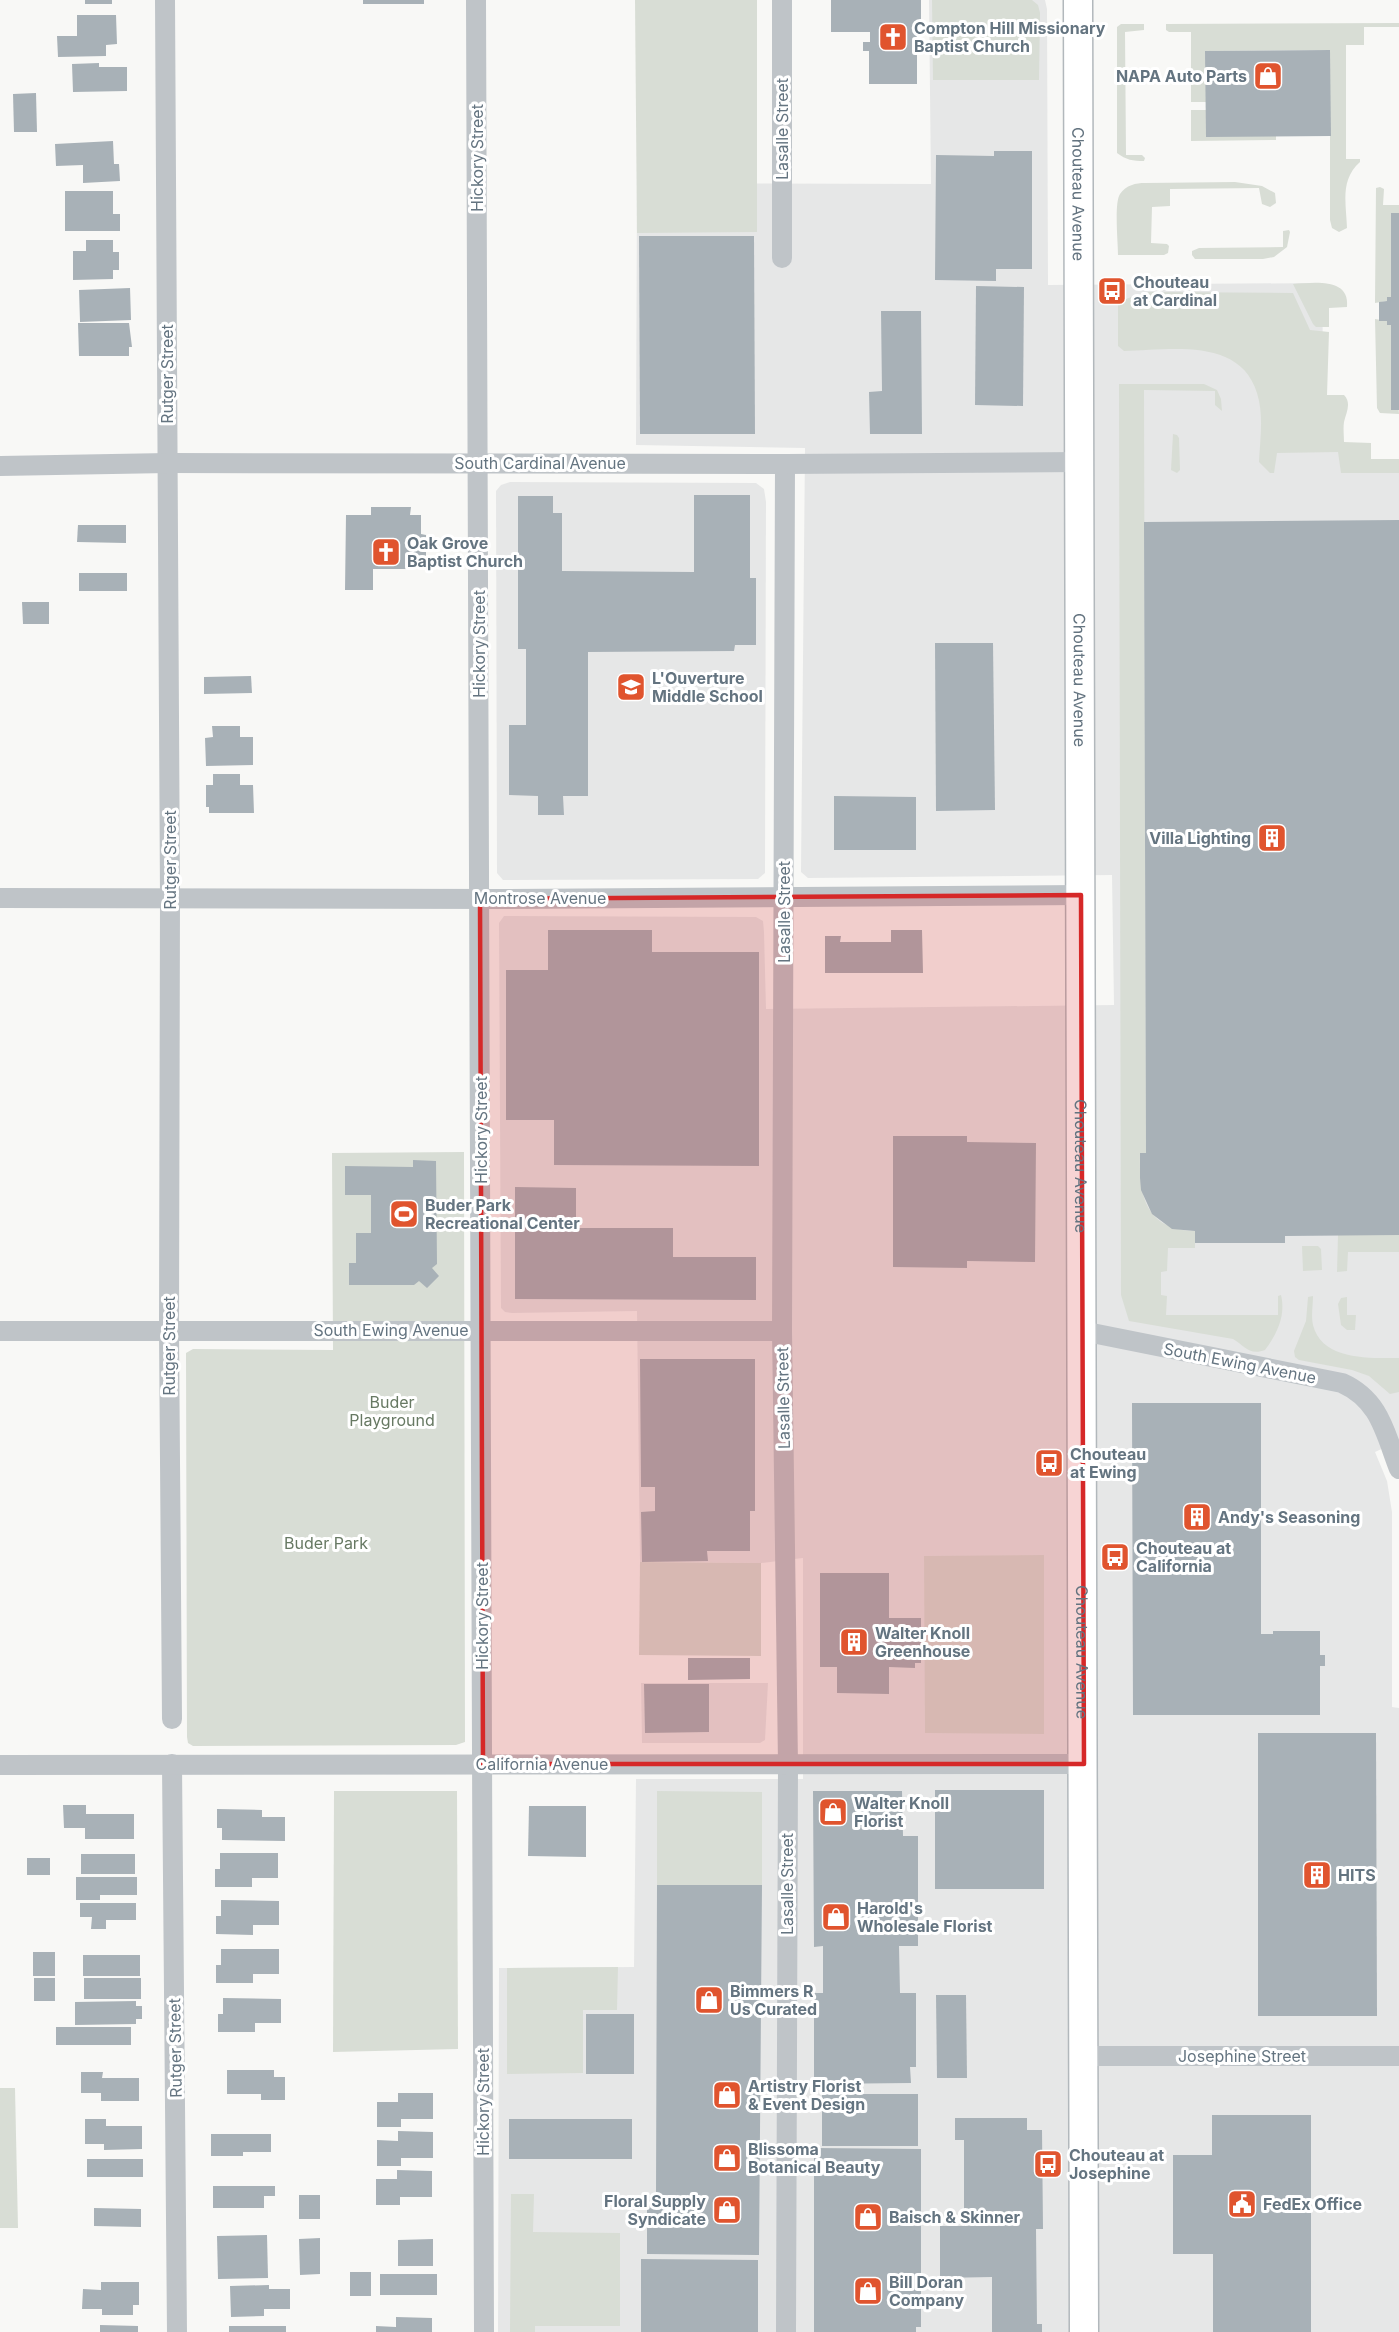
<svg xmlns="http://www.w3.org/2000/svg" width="1399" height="2332" viewBox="0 0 1399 2332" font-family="Inter,sans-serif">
<rect width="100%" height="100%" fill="#f8f8f6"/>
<g fill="#e6e7e7">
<path d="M929 0H1045L1047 9 1048 285 1323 283 1322 403 1342 404V469H1399V1441L1375 1452 1387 1481 1392 1512V1707L1399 1708V2332H498L499 1968 634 1967 636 1779H803V1558L761 1563 640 1562 637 1311 512 1313 505 1312 501 1308 499 923 504 916 756 917 763 921 764 932 766 1009 1114 1005 1112 875 808 878 801 872 805 448 636 445 637 183 931 184Z"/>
<path d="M510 482 756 483 764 489 766 502 765 873 758 879 503 880 497 873 496 491 501 485Z"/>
<path d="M641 1683H768L765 1740 760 1743H642Z"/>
</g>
<g fill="#d8ddd5">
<path d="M635 0H757V232L637 233Z"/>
<path d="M932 0H1032L1038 5 1040 13 1039 80H933Z"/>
<path d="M1399 23V27H1364V45H1346V159H1360V162C1340 180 1346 202 1347 228L1339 232 1332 228 1330 220V50L1206 51V102H1191V32H1169L1166 30V24Z"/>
<path d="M1121 24H1144V30L1125 32 1126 155H1142L1145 158 1144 161C1133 161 1126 160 1117 153V27Z"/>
<path d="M1191 110H1206L1276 136V140L1191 141Z"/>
<path d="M1235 182 1262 186 1275 193 1276 203 1270 207 1262 204 1259 188 1170 189V206L1152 207 1151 243 1167 244 1169 246 1168 253 1164 255H1118C1118 242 1114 203 1120 194 1126 185 1136 183 1145 183Z"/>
<path d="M1380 187 1384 189 1383 205H1399V213H1391V297L1387 301 1375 303 1376 188Z"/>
<path d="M1289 230 1290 232 1287 247 1274 257 1263 259H1195L1192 255V251L1199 248 1283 247V231Z"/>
<path d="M1293 284C1313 283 1350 277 1347 307L1329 308V327H1316L1313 324Z"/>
<path d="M1145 292 1293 293 1310 330 1329 332 1327 395H1344C1352 403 1346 413 1344 422 1343 428 1344 436 1344 442L1371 443V459H1399V473H1341L1338 452 1277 453 1274 473H1270L1259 462C1260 440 1264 415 1257 393 1240 337 1170 350 1124 351L1118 346V302Z"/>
<path d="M1375 319 1387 321V325H1391L1399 414 1380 413 1377 408Z"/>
<path d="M1119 384H1204L1217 390 1221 399 1222 411 1215 405V391L1144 390 1146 1153 1140 1154C1139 1196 1145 1229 1195 1231V1248H1168L1167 1271 1161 1272V1295L1167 1296 1166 1315H1278V1296L1281 1295C1286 1316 1277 1334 1265 1350 1249 1356 1244 1345 1233 1339L1129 1321 1121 1295Z"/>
<path d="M1173 434 1177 435 1179 438 1180 470 1177 473 1171 470Z"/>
<path d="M464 1152 465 1742 456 1745 193 1746 188 1743 187 1737 186 1353 193 1349 333 1350 332 1153Z"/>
<path d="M1338 1235H1399V1252H1348L1347 1271 1337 1272Z"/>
<path d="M1302 1246H1318L1321 1249 1322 1270 1303 1271Z"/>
<path d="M1313 1296C1313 1305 1311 1316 1313 1325 1322 1361 1370 1358 1399 1358V1392L1390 1394 1369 1376 1352 1370 1299 1360 1295 1357 1294 1351 1306 1321 1308 1297Z"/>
<path d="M1347 1297V1315H1356L1355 1330H1347L1341 1325 1338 1304 1341 1298Z"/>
<path d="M1044 1555V1734L925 1733 924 1556Z"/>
<path d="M640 1562 761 1563V1656L639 1655Z"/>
<path d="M334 1791H457L458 2049 333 2052Z"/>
<path d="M657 1791 762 1792V1885H657Z"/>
<path d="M618 1967 617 2010H583V2073L507 2074V1968Z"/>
<path d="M0 2088H15L18 2228H0Z"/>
<path d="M511 2194H534L533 2232 620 2233V2326H535V2332H510Z"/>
</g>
<g fill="#a8b1b7">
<rect x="85" y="0" width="27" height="4"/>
<rect x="363" y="0" width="61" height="4"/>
<path d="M831 0H921V30L917 31V84H869V51H863V42H870V32H831Z"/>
<path d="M77 15H116L117 44 106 45V56L58 57 57 36H77Z"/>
<path d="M1330 50 1331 136 1206 137 1205 51Z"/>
<path d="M99 63V67H127V91L73 92 72 64Z"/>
<path d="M36 93 37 132H14L13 94Z"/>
<path d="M113 141 114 164H119L120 181 83 183V165L56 166 55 144Z"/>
<path d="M994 151H1032V269H996V281L935 280 936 155 994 156Z"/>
<path d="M65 191H113V214H120V231H65Z"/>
<path d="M1391 213H1399V410H1391V325H1387V321H1379V302L1387 301V297H1391Z"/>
<path d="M639 236H754L755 434H640Z"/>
<path d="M86 240H113V252H119V270H113V279L73 280V251H86Z"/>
<path d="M976 286 1024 287 1023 406 975 405Z"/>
<path d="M130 288 131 320 80 322 79 290Z"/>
<path d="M881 311H921L922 434H870L869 392 882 391Z"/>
<path d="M78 323H129L132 347H129V356H79Z"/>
<path d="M694 495H750V578H756V645H735L734 651 588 652V796H563L564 815H538V796L509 795V725H526V649H518V496H553V513H562V571L694 572Z"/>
<path d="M371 507H411L410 515H421V534L426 535V569H373V590H345L346 515H371Z"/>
<path d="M1399 520V1235L1285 1236V1243H1195V1231L1172 1229 1152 1214 1141 1190 1140 1178V1153H1146L1144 522Z"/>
<path d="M78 525H126V543L77 542Z"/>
<rect x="79" y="573" width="48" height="18"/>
<path d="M22 602H49V624H23Z"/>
<path d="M935 643H993L995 810 936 811Z"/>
<path d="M251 676 252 693 204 694V677Z"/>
<path d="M212 726H240V737H253V765L206 766 205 738 213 737Z"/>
<path d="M213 774H240V785H253L254 813H209V807H206V785H213Z"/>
<path d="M834 796 916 797V850H834Z"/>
<path d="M548 930H652V952H759V1166L554 1165V1120H506V970H548Z"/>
<path d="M891 930H922L923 973H825V936H841L840 942H891Z"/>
<path d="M893 1136H967V1142L1036 1143 1035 1262 967 1261V1268L893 1267Z"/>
<path d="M413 1160 436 1161 437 1264 432 1268 439 1276 427 1288 419 1281 414 1285H349V1263H356V1233H371V1195H345V1166L413 1167Z"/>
<path d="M515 1187 576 1188V1228H673V1257H756V1300L515 1299Z"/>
<path d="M640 1359H755V1511H750V1551H707L708 1561 642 1562 641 1512 655 1511V1487H641Z"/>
<path d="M1132 1403H1261V1634H1273V1631H1320V1655H1325V1666H1320V1715H1133Z"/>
<path d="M820 1573H889V1618H921V1663H915V1668L889 1667V1694L837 1693V1667H820Z"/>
<path d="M688 1658H750V1679L688 1680Z"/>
<path d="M644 1684H709V1732L645 1733Z"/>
<path d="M1258 1733H1376L1377 2016H1258Z"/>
<rect x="935" y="1790" width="109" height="99"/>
<path d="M813 1791H902L903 1836H918V1946H899L900 1993H916V2067H910L911 2083 814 2084V1993H823V1946L814 1947Z"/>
<path d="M63 1805H86V1814H134V1839H85V1828H64Z"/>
<path d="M529 1806H586V1857L528 1856Z"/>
<path d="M217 1809 262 1810V1817H285V1841L222 1840V1828H217Z"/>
<path d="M220 1853H278V1878H252V1887H215V1869H220Z"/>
<rect x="81" y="1854" width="54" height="20"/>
<rect x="27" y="1858" width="23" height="17"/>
<path d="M76 1877H137V1895H100V1900H76Z"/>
<path d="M657 1885H762L759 2255 647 2254V2196L656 2197Z"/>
<path d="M221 1900 279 1901V1925H253V1935L216 1934V1916H221Z"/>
<path d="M80 1903H136V1920H106V1929H91L92 1917H80Z"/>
<path d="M221 1949H279V1974H253V1983H216V1965H221Z"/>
<rect x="33" y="1952" width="22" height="24"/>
<rect x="83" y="1955" width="57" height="21"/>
<rect x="34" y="1978" width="21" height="23"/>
<rect x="84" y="1978" width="57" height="21"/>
<path d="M936 1995H966L967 2078H937Z"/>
<path d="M223 1998 281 1999V2023H255V2032H218V2014H223Z"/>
<path d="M136 2001V2006H142V2019H136V2024L75 2025V2002Z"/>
<rect x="586" y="2014" width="48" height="60"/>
<rect x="56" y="2027" width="75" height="18"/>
<path d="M227 2070H274V2077H285V2100H261V2094H227Z"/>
<path d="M81 2072H103L102 2078H139V2101H101V2093H81Z"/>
<path d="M398 2093H433V2119H401V2127H377V2102H398Z"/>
<rect x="822" y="2094" width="96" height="52"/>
<path d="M1212 2115H1311V2332H1213V2254H1173V2155H1212Z"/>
<path d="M955 2118H1027V2130H1042L1043 2229H1036L1037 2324H1042V2332H992V2277L940 2278V2226H964V2140H955Z"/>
<path d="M85 2119H106V2126H142V2149L104 2150V2144H85Z"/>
<rect x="509" y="2119" width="123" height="40"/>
<path d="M398 2131 433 2132V2158H401V2166H377V2140L398 2141Z"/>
<path d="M211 2134H271V2152H243V2156H211Z"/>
<path d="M814 2148 921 2149V2327H916V2332H814Z"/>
<rect x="87" y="2159" width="56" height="18"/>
<path d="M397 2170 432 2171V2197H400V2205H376V2179H397Z"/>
<path d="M213 2186H275V2196H264V2208H213Z"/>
<rect x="299" y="2195" width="21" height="24"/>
<path d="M94 2208 141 2209V2227L94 2226Z"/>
<path d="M267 2235 268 2278 218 2279 217 2236Z"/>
<path d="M320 2238V2274L300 2275 299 2239Z"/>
<path d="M433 2239V2266H398V2240Z"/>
<path d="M641 2259 758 2260V2332H641Z"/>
<rect x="350" y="2272" width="21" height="24"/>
<rect x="380" y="2274" width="57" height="21"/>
<path d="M101 2282H139V2305H133V2315H102V2309H82L83 2289 101 2290Z"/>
<path d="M269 2285V2289H290V2309H264V2316L231 2317 230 2286Z"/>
<path d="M396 2317 432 2318V2332H376V2326L396 2327Z"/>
<path d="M100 2325 138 2326V2332H100Z"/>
<rect x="229" y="2326" width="57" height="6"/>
</g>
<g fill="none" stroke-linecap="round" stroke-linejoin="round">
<g stroke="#b2b8bc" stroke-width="31">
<g id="secondary">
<path id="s1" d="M1078 0 1084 2332"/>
</g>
</g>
<g stroke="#bfc4c8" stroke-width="20">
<path d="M165 0 170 897 169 1331 172 1719"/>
<path d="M476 0 484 2332"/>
<path d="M782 258V0"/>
<path d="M785 464 782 1331 788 1764 786 2332"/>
<path d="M0 466 168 463 785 464 1081 462"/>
<path d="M0 898 503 899 1081 895"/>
<path d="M0 1331H782"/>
<path d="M1082 1331 1342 1383C1380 1400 1385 1433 1399 1469"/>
<path d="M172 1764 177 2332"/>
<path d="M0 1765 1084 1764"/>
<path d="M1084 2056H1399"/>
</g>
<use href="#secondary" stroke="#fff" stroke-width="28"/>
</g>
<path fill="#d62828" fill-opacity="0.2" stroke="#d62828" stroke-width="4.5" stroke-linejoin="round" d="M1081 895 1084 1764H483L480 899Z"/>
<defs>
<g id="church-square" transform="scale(1.5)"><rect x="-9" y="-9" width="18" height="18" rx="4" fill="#e0542e" stroke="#fff"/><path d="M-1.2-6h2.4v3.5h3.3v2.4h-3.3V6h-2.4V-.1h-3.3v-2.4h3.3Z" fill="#fff"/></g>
<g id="shop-square" transform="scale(1.5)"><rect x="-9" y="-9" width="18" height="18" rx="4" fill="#e0542e" stroke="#fff"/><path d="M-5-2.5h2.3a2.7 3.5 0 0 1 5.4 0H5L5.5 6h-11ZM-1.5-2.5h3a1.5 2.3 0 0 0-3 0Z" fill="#fff"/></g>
<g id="bus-square" transform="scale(1.5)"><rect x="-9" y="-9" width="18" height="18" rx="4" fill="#e0542e" stroke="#fff"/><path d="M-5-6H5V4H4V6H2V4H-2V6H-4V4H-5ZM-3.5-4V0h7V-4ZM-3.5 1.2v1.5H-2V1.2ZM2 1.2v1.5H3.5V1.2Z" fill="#fff"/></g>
<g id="school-square" transform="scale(1.5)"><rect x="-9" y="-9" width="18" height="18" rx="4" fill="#e0542e" stroke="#fff"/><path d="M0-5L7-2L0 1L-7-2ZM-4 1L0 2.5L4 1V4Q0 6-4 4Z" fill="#fff"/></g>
<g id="building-square" transform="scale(1.5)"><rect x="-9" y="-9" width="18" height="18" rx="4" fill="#e0542e" stroke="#fff"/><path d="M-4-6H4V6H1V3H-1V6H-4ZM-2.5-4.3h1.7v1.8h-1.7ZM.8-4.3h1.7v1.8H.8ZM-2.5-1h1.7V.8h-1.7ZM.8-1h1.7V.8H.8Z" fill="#fff"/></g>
<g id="stadium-square" transform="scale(1.5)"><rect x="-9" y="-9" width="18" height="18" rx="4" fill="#e0542e" stroke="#fff"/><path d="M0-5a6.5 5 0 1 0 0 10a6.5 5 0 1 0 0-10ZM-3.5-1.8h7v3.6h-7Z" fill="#fff"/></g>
<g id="civic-square" transform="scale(1.5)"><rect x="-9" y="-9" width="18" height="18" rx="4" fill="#e0542e" stroke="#fff"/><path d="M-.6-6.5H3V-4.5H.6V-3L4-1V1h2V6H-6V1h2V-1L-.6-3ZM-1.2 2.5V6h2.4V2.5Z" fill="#fff"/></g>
</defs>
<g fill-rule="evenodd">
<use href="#church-square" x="893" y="37"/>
<use href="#shop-square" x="1268" y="76"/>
<use href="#bus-square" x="1112" y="291"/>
<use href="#church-square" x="386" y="552"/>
<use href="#school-square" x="631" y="687"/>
<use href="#building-square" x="1272" y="838"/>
<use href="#stadium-square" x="404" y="1214"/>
<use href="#bus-square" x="1049" y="1463"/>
<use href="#building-square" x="1197" y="1517"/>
<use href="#bus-square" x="1115" y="1557"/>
<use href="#building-square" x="854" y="1642"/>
<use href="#shop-square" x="833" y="1812"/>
<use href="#building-square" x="1317" y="1875"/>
<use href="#shop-square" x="836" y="1917"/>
<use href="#shop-square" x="709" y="2000"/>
<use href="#shop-square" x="727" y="2095"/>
<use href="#shop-square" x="727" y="2158"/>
<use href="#bus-square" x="1048" y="2164"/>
<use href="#civic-square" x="1242" y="2204"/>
<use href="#shop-square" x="727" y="2210"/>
<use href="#shop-square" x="868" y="2217"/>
<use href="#shop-square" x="868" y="2291"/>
</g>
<g text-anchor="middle" stroke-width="6" stroke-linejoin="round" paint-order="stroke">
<g font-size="16" font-weight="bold" fill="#647480" stroke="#fff" text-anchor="start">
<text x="914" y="34">Compton Hill Missionary<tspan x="914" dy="18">Baptist Church</tspan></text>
<text x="1247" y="82" text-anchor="end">NAPA Auto Parts</text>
<text x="1133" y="288">Chouteau<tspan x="1133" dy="18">at Cardinal</tspan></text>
<text x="407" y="549">Oak Grove<tspan x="407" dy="18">Baptist Church</tspan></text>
<text x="652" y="684">L'Ouverture<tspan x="652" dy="18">Middle School</tspan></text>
<text x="1251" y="844" text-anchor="end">Villa Lighting</text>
<text x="425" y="1211">Buder Park<tspan x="425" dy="18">Recreational Center</tspan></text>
<text x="1070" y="1460">Chouteau<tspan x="1070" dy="18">at Ewing</tspan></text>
<text x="1218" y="1523">Andy's Seasoning</text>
<text x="1136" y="1554">Chouteau at<tspan x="1136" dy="18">California</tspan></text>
<text x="875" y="1639">Walter Knoll<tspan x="875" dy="18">Greenhouse</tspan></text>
<text x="854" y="1809">Walter Knoll<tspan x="854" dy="18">Florist</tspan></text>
<text x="1338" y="1881">HITS</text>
<text x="857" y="1914">Harold's<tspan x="857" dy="18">Wholesale Florist</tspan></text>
<text x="730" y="1997">Bimmers R<tspan x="730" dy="18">Us Curated</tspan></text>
<text x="748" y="2092">Artistry Florist<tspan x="748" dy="18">&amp; Event Design</tspan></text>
<text x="748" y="2155">Blissoma<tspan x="748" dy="18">Botanical Beauty</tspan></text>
<text x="1069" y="2161">Chouteau at<tspan x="1069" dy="18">Josephine</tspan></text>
<text x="706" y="2207" text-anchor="end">Floral Supply<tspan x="706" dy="18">Syndicate</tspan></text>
<text x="1263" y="2210">FedEx Office</text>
<text x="889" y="2223">Baisch &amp; Skinner</text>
<text x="889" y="2288">Bill Doran<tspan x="889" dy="18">Company</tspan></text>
</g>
<g font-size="16" fill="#647480" stroke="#fff">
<text transform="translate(782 129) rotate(-90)" y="6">Lasalle Street</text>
<text transform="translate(477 158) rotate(-90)" y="6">Hickory Street</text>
<text dy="6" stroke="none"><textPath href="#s1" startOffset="194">Chouteau Avenue</textPath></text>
<text transform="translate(167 374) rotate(-90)" y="6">Rutger Street</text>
<text x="540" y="469">South Cardinal Avenue</text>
<text transform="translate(479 644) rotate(-90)" y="6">Hickory Street</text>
<text dy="6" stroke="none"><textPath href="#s1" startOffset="680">Chouteau Avenue</textPath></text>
<text transform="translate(170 860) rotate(-90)" y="6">Rutger Street</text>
<text x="540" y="904">Montrose Avenue</text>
<text transform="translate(784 912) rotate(-90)" y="6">Lasalle Street</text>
<text transform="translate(481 1130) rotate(-90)" y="6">Hickory Street</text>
<text dy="6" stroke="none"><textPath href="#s1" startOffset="1166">Chouteau Avenue</textPath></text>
<text x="391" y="1336">South Ewing Avenue</text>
<text transform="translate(169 1346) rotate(-90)" y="6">Rutger Street</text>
<text transform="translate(1240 1363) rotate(11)" y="6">South Ewing Avenue</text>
<text transform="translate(783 1398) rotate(-91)" y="6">Lasalle Street</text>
<text transform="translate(482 1616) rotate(-90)" y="6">Hickory Street</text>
<text dy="6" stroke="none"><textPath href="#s1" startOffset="1652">Chouteau Avenue</textPath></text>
<text x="542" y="1770">California Avenue</text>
<text transform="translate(787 1884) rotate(-90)" y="6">Lasalle Street</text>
<text transform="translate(175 2048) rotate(-91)" y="6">Rutger Street</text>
<text x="1242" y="2062">Josephine Street</text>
<text transform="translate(483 2102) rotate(-90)" y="6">Hickory Street</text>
</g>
<g font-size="16" fill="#677963" stroke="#fff">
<text x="392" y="1408">Buder<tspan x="392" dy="18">Playground</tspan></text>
<text x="326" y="1549">Buder Park</text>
</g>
</g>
</svg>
